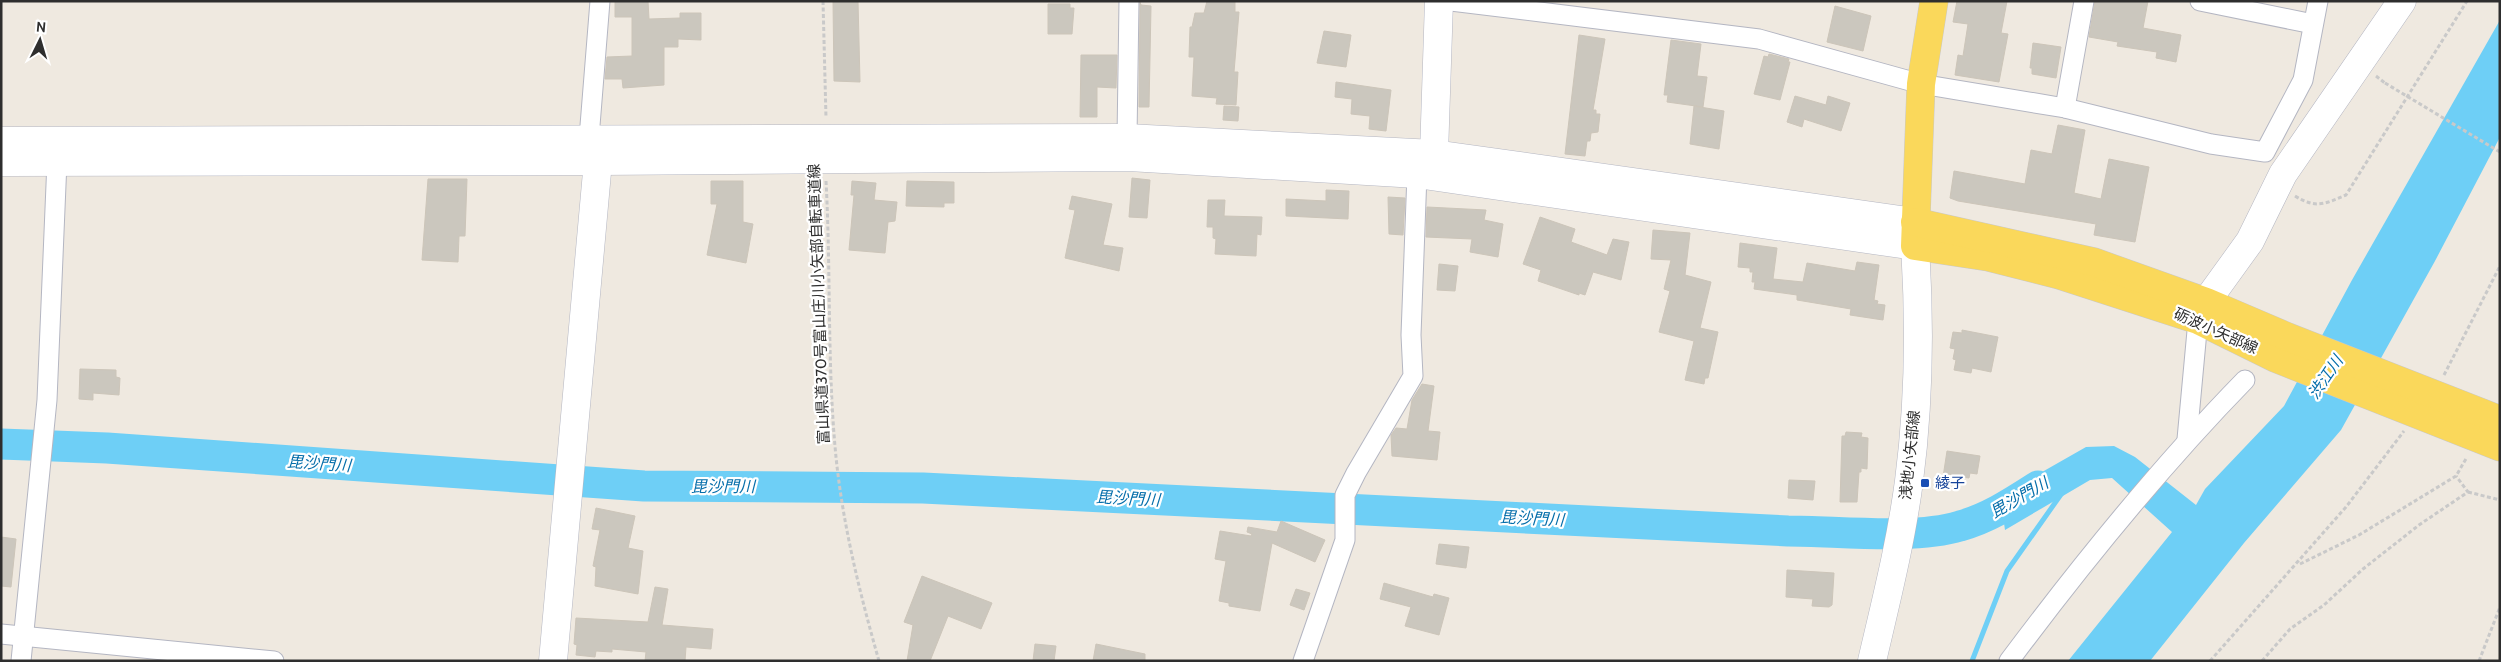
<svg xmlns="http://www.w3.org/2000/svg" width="2501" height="662" viewBox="0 0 2501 662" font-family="Cabin,'Noto Sans JP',sans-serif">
<rect width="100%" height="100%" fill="#efe9e0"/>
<path fill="#6ecff6" d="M2500 20V137L2435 261 2341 430 2244 543 2150 661H2068L2172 532 2112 478 2090 480 2005 530 2000 496 2086 447 2114 446 2135 457 2196 505 2205 489 2284 406 2352 280Z"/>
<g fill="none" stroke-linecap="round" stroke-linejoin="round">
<path stroke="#6ecff6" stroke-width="5" d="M1972 661 2007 571 2062 493"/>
<path stroke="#6ecff6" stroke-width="31" d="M1 444 107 448 644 486 923 488 1788 531C1838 531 1914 540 1960 526 1989 518 2013 502 2038 486"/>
</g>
<g fill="#cbc7be" stroke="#ccc5b9">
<path d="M615 1H648L649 19 680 18V13H701V40L678 39V47H664V85L623 88 622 79H605L607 57 632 56V17H615Z"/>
<path d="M833 1H858L860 82 834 81Z"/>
<path d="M1207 1H1235V12H1239L1234 72H1238L1236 105 1216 104 1217 98 1192 96 1194 57H1189L1190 27H1192L1195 13H1204Z"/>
<path d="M1957 1H2007L2001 33 2008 34 1999 82 1955 75 1958 55 1963 56 1968 24 1953 22Z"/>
<path d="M2095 1H2148L2143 28 2181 35 2176 62 2156 58 2157 52 2117 46 2118 42 2089 37Z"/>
<path d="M1140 2 1141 5 1151 6 1149 107H1139Z"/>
<path d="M1048 4H1070V8H1074L1072 34H1048Z"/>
<path d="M1835 6 1871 16 1863 51 1827 42Z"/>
<path d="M1324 31 1351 35 1346 67 1317 63Z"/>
<path d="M1579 35 1605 39 1593 110H1596V114H1600L1598 132 1591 133 1590 141H1587L1585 156 1565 154Z"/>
<path d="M1671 40 1701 44 1697 76 1707 77 1703 107 1667 102 1668 95H1664Z"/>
<path d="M2033 43 2061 47 2056 78 2032 74V68H2030Z"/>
<path d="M1769 54 1789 59 1788 62H1790L1780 100 1754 94 1764 56 1768 57Z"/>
<path d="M1081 55H1117L1116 88 1097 87V117H1080Z"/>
<path d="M1336 82 1391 90 1386 131 1369 129 1370 116 1351 114 1352 99 1335 97Z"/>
<path d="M1795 96 1826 105 1828 96 1850 103 1841 131 1804 119 1802 127 1787 122Z"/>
<path d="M1224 106 1239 107 1238 121 1223 120Z"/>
<path d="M1694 106 1724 111 1719 149 1690 144Z"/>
<path d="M2058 125 2085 130 2074 193 2101 199 2109 159 2149 167 2135 242 2094 235 2096 224 1958 201 1950 198 1954 171 2025 184 2031 150 2052 154Z"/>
<path d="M1132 178 1150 180 1147 218 1129 217Z"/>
<path d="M428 179H467L465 236H459L458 262 422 260Z"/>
<path d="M711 181H743V222L753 224 746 263 707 255 717 204H711Z"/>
<path d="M852 181 876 183 874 200 897 202 895 221 888 222 885 253 849 250 854 195H851Z"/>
<path d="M907 181 954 182V203H944V207L906 206Z"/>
<path d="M1326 190 1349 191 1348 219 1286 216V199L1326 201Z"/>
<path d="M1072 196 1112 204 1103 245 1123 248 1119 271 1065 258 1075 210 1069 209Z"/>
<path d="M1388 197 1405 198 1403 235 1389 234Z"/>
<path d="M1208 200H1225L1224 216 1262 217 1261 235 1257 234 1256 256 1215 254 1216 239 1213 238V227H1207Z"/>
<path d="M1427 207 1486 210 1484 220 1503 224 1498 257 1470 252 1472 239 1426 237Z"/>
<path d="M1540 217 1575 229 1571 242 1607 255 1613 239 1629 242 1621 280 1593 272 1585 295 1579 293V295L1538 281 1541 270 1523 264Z"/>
<path d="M1653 230 1690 233 1685 275 1711 282 1700 328 1718 332 1708 378H1705L1704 384 1685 380 1694 341 1659 332 1670 291 1664 289 1671 260 1651 259Z"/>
<path d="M1740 243 1777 248 1773 279 1803 282 1807 263 1855 271 1857 262 1879 265 1874 300 1878 301 1877 304 1885 305 1883 320 1850 315 1851 309 1797 300V295L1754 289 1755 282H1752L1753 272H1750V268L1738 267Z"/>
<path d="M1439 264 1458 266 1455 291 1437 290Z"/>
<path d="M1962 330 1998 337 1991 372 1972 368 1971 373 1954 370 1956 360 1953 359 1955 349 1950 348 1953 332 1962 333Z"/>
<path d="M80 369 116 370V377L120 378 119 395 93 393V400L79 399Z"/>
<path d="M1422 384 1434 386 1428 431 1440 432 1437 460 1392 456 1391 435 1396 428 1407 429 1412 400Z"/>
<path d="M1846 432 1862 433 1861 437 1868 438 1867 469 1861 468V472H1859L1857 502H1840L1842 436H1845Z"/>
<path d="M1947 451 1980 456 1977 474 1970 473 1969 478 1961 477 1960 479 1943 477Z"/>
<path d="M1789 480 1815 481 1813 500 1788 498Z"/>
<path d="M596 508 635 516 628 548 643 551 638 594 595 586 596 567 593 566 600 530 592 529Z"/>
<path d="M1281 521 1325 540 1315 562 1272 543 1260 611 1229 606V603L1219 601 1226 561 1215 559 1220 531 1251 536 1252 534 1247 532 1248 527 1277 532Z"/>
<path d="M1 537 16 539 11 587 1 586Z"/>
<path d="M1439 544 1469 547 1466 568 1436 564Z"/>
<path d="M1787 570 1834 573 1832 605 1829 607 1812 606 1813 599 1786 597Z"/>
<path d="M922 576 992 603 981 629 948 616 930 661H907L913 625 904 622Z"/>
<path d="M1384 583 1433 597 1434 594 1449 598 1439 635 1405 626 1411 607 1380 599Z"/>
<path d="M655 587 668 589 662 625 713 629 711 649 686 647 685 661H645L646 652 612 649V652L596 651 595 657 576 655 577 645 574 644 576 618 648 622Z"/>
<path d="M1296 589 1310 593 1304 610 1290 605Z"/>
<path d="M1035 644 1056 646 1054 661H1033Z"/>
<path d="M1096 644 1145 654V661H1093Z"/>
</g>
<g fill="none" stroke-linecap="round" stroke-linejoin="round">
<g stroke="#b4b6c2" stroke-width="21">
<g id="street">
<path d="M1451 1 1759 39 1921 84 2065 108 2211 144 2265 152 2303 80 2318 1"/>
<path d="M2200 1 2313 24"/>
<path d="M2065 108 2084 1"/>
<path d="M589 138 600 1"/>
<path d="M1127 138 1129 1"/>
<path d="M2187 439 2198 320"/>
<path d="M1 634 274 661"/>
<path d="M21 661 47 400 57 161"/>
<path d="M1303 661 1345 540V495L1356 473 1413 376 1411 335 1417 174"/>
<path d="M2009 661C2083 562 2159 468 2245 380"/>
</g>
</g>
<g stroke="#b4b6c2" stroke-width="29">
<g id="secondary">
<path d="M1 141 1127 138 1434 154 1915 222"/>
<path d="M1 162 598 161 1129 157 1417 174 1915 246C1920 324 1919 404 1909 481 1901 542 1886 601 1872 661"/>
<path d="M1422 168 1434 154 1439 1"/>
<path d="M2198 320 2206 302 2250 241 2283 174 2402 1"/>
<path d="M553 661 598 161 592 145"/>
</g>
</g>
<g stroke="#c9c9c9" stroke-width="29">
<g id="primary">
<path d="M1934 1 1921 84 1915 246 1988 257 2059 275 2198 320 2275 358 2500 447"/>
<path d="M1915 222 2094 262 2206 302 2288 337 2500 420"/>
</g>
</g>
<g stroke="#c9c9c9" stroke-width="3" stroke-dasharray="4 2.5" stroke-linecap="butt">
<path d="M823 1 826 118"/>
<path d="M2376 76 2385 83"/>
<path d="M826 181C831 273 827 366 836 457 843 526 860 594 879 661"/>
<path d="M2295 196C2316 209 2325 204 2346 195L2467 1"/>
<path d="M2444 375 2500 266"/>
<path d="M2468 492 2500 500"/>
<path d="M2300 564 2359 535 2456 476 2467 457"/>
<path d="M2210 661 2346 507 2404 431"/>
<path d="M2262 661 2290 629 2324 605 2363 569 2419 525 2468 492 2456 476"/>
<path d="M2479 661 2500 607"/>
</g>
<use href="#street" stroke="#fff" stroke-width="19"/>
<use href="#secondary" stroke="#fff" stroke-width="28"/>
<use href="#primary" stroke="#fad85b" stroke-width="28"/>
<path stroke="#c9c9c9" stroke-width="3" stroke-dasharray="4 2.5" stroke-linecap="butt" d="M2385 83 2500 152"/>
</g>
<rect fill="#1a4fb4" stroke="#fff" stroke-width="2" x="1920" y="478" width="10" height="10" rx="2.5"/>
<g text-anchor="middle" stroke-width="4.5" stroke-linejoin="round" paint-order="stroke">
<g font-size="15" fill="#2e2e2e" stroke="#fff">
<text transform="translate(819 304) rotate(-92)" y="5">富山県道370号富山庄川小矢部自転車道線</text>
<text transform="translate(2216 331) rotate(24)" y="5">砺波小矢部線</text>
<text transform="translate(1910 455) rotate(-84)" y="5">浅地小矢部線</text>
</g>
<g font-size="15" fill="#164399" stroke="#fff" text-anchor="start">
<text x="1935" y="488">綾子</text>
</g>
<g font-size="16" font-style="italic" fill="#056eaa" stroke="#fff">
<text transform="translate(2325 377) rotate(-56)" y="6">渋江川</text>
<text transform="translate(319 463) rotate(4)" y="6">毘沙門川</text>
<text x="723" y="492">毘沙門川</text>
<text transform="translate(2019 497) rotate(-30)" y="6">毘沙門川</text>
<text transform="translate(1128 498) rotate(3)" y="6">毘沙門川</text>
<text transform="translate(1532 518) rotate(3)" y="6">毘沙門川</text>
</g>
</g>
<rect width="2501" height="662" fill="none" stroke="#2e2e2e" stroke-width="5"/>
<g transform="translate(40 40) rotate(5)" stroke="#ffffff" stroke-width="4" paint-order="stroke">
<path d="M0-4L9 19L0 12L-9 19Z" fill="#2e2e2e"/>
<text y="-8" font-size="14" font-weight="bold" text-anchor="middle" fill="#2e2e2e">N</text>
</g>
</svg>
